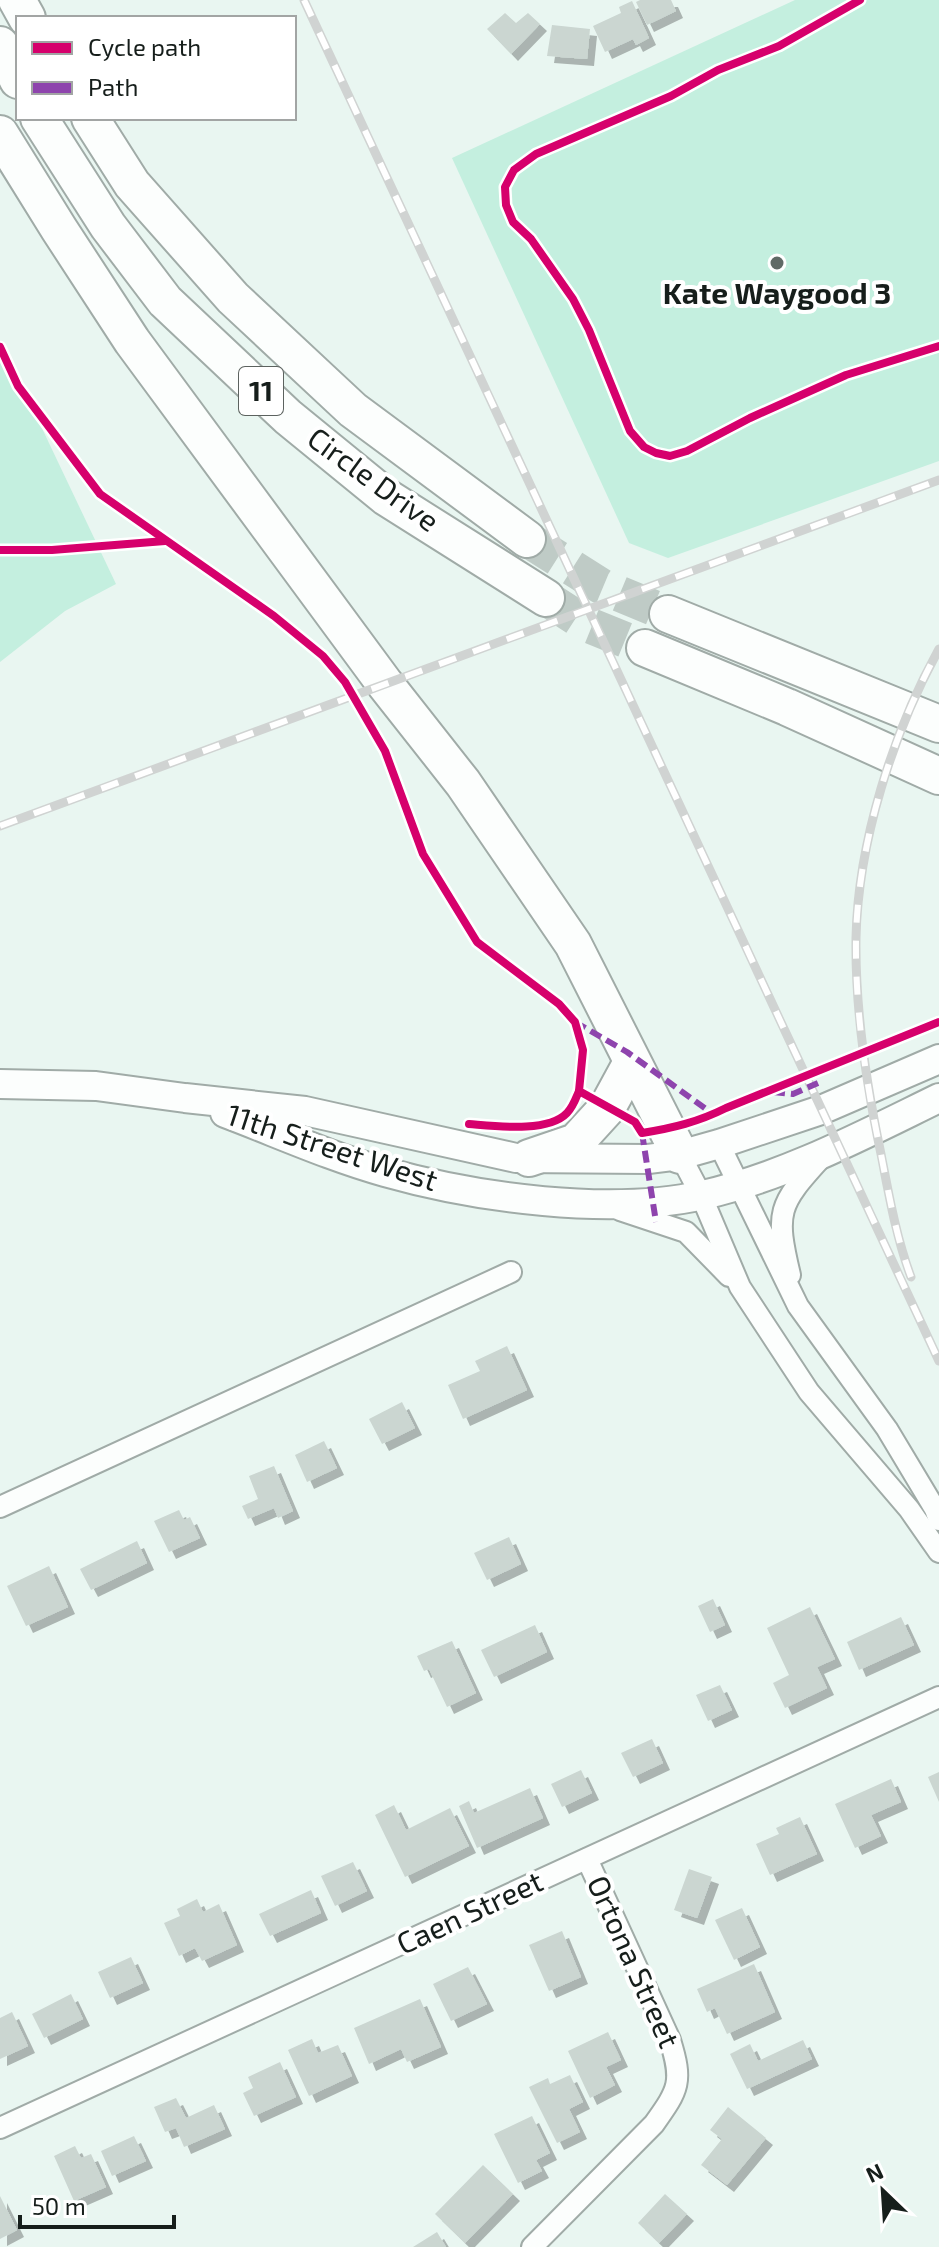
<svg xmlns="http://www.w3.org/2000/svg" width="939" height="2247" viewBox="0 0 939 2247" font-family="'Exo 2',sans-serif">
<defs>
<filter id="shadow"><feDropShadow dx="7" dy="7" stdDeviation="0" flood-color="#0004"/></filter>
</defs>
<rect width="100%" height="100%" fill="#e9f6f1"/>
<g fill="#c4efdf">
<path d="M795 0H939V461L668 558 629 543 452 158Z"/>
<path d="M0 340 116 584 65 611 0 662Z"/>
</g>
<g fill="#cbd6d1" filter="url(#shadow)">
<path d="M640 0H671L676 11 647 25 636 2Z"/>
<path d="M632 1 649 38 636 45 633 39 605 52 593 26 621 13 619 7Z"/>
<path d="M505 13 516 23 528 13 540 24 511 54 487 29Z"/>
<path d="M552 25 590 29 587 59 547 56Z"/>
<path d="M507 1346 527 1390 463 1419 448 1385 480 1371 475 1361Z"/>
<path d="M402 1402 415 1428 382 1444 369 1419Z"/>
<path d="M324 1441 337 1468 307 1482 295 1455Z"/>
<path d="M274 1466 293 1511 278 1518 274 1508 248 1519 242 1506 258 1499 249 1476Z"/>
<path d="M179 1510 184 1520 190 1517 200 1538 169 1552 154 1521Z"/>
<path d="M509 1537 521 1564 487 1580 474 1553Z"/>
<path d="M137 1541 147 1563 91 1590 80 1569Z"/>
<path d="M49 1566 68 1607 26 1626 7 1586Z"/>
<path d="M713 1599 725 1625 710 1632 698 1606Z"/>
<path d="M810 1607 835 1659 817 1667 827 1688 785 1708 773 1683 789 1675 767 1628Z"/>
<path d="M901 1617 914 1645 859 1670 847 1642Z"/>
<path d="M535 1625 547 1652 494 1677 481 1650Z"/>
<path d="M452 1641 476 1693 447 1707 429 1669 424 1671 417 1656Z"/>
<path d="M720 1685 732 1710 708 1721 696 1695Z"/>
<path d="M652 1739 663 1763 633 1777 621 1753Z"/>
<path d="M581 1770 592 1793 562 1807 551 1784Z"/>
<path d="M939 1772V1802L928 1777Z"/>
<path d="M891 1779 901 1802 871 1815 881 1836 855 1848 835 1804Z"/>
<path d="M530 1788 543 1818 477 1848 459 1806 469 1801 474 1813Z"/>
<path d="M394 1805 406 1830 450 1808 469 1846 405 1877 375 1815Z"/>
<path d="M800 1817 817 1854 770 1875 756 1844 779 1834 776 1828Z"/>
<path d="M353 1862 367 1891 335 1906 321 1876Z"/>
<path d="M689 1869 712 1877 697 1918 674 1910Z"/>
<path d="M311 1890 321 1913 270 1936 259 1914Z"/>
<path d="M197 1899 203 1912 219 1904 237 1945 202 1961 195 1948 179 1956 164 1923 180 1916 177 1909Z"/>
<path d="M742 1908 760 1947 734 1960 715 1920Z"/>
<path d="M562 1931 581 1977 549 1991 529 1945Z"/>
<path d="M131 1957 143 1983 110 1998 98 1972Z"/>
<path d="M754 1964 775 2012 727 2034 715 2008 707 2012 697 1989Z"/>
<path d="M468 1967 487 2004 451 2021 433 1984Z"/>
<path d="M71 1994 83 2019 44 2038 32 2014Z"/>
<path d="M420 1999 441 2047 407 2062 401 2049 369 2064 354 2028Z"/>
<path d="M12 2012 28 2046 0 2059V2018Z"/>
<path d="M608 2032 621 2060 606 2067 615 2085 590 2098 568 2051Z"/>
<path d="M312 2039 318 2053 338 2045 352 2076 309 2096 288 2050Z"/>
<path d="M803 2040 812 2059 747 2089 730 2054 750 2044 758 2061Z"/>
<path d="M280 2062 296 2097 254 2116 243 2093 253 2088 248 2077Z"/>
<path d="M570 2075 583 2102 569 2109 580 2132 557 2143 529 2087 548 2078 550 2084Z"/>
<path d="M176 2098 186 2118 214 2105 225 2129 184 2147 176 2128 165 2132 154 2107Z"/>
<path d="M728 2107 766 2138 727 2185 701 2165 722 2139 710 2130Z"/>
<path d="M532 2116 550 2153 536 2160 542 2171 518 2183 494 2134Z"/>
<path d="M134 2136 146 2161 112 2176 101 2151Z"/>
<path d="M75 2146 81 2158 91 2154 106 2187 74 2201 54 2156Z"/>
<path d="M483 2165 513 2194 465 2243 435 2214Z"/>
<path d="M665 2194 687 2214 659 2243 638 2223Z"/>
<path d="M0 2196 17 2230 0 2239Z"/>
<path d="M437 2232 446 2247H413Z"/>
</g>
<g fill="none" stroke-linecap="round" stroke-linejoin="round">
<g stroke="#bfcbc6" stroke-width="36" stroke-dasharray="36 18" stroke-linecap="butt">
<path d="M527 539 601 586 668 614"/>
<path d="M546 598 586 624 645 648"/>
</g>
<g stroke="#a0aba7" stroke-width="24">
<g id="street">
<path d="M719 1144 798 1306 887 1429 935 1509 939 1520"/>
<path d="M680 1155 701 1195 740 1287 809 1392 909 1509 939 1552"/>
<path d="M620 1210 686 1232 729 1276"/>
<path d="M790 1275C775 1212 778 1205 821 1158"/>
<path d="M0 1507 511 1272"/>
<path d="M0 2128 939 1697"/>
<path d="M532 2247 654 2124C679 2089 683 2082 670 2040L587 1859"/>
</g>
</g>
<g stroke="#a0aba7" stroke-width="32">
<g id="secondary">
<path d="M0 1084 96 1086 185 1098 305 1111 516 1158 648 1159 680 1155 719 1144 821 1110 939 1059"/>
<path d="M225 1113C278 1133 331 1157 385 1172 477 1198 610 1216 703 1195 786 1176 863 1135 939 1098"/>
</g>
</g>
<g stroke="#a0aba7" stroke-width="40">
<g id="highway">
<path d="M17 0 27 18"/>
<path d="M0 45 18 80"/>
<path d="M39 118 108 226 165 301 288 417 386 497 546 598"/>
<path d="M90 118 132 184 233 298 353 410 527 539"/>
<path d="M0 134 59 229 132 341 385 684 463 783 573 944 680 1155"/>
<path d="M668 614 939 724"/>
<path d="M645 648 787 707 939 776"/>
<path d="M529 1158 576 1142 607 1108 632 1062"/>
</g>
</g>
<use href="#street" stroke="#fcfefd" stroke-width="20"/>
<use href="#secondary" stroke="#fcfefd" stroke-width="28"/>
<use href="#highway" stroke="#fcfefd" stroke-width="36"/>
<g stroke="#d0d3d2" stroke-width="9">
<g id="rail">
<path d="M304 0 939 1361"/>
<path d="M0 826 939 480"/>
<path d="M911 1277C896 1237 889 1195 881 1154 866 1083 855 1011 856 938 858 842 893 732 939 649"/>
</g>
</g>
<use href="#rail" stroke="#fff" stroke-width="6" stroke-dasharray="18" stroke-linecap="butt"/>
<g stroke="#8e44ad" stroke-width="6" stroke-dasharray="12 6" stroke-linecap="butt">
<path d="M575 1022 627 1052 713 1114"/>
<path d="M773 1092 793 1094 818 1083"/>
<path d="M642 1133 656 1222"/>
</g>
<g stroke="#fff" stroke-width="13">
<g id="cycleway">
<path d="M860 0 779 46 718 70 671 96 536 154 514 170 505 187 506 205 513 222 531 239 573 299 589 330 630 431 644 447 656 453 670 456 687 451 750 418 846 375 939 346"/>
<path d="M0 347 18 386 100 494 274 616 323 656 345 682 385 751 423 854 477 942 559 1004 575 1022 583 1050 579 1091 635 1122 642 1133C673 1128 698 1122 726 1108L939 1022"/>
<path d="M0 550H52L165 541"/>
<path d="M469 1124C495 1126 548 1133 567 1113 573 1107 576 1098 579 1091"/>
</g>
</g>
<use href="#cycleway" stroke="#d6006c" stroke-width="8"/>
</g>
<circle fill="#606a66" stroke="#fff" stroke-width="3" cx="777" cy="263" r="8"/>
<g text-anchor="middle" stroke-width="8" stroke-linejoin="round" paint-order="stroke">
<rect fill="#fff" stroke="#5c625f" stroke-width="2" x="239" y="367" width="44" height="48" rx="6"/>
<g font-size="28" font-weight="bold" fill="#161e1b">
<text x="261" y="401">11</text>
</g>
<g font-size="30" font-weight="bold" fill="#161e1b" stroke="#fff">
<text x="777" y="304">Kate Waygood 3</text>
</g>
<g font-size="30" fill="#161e1b" stroke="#fff">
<text transform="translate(373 480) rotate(36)" y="10">Circle Drive</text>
<text transform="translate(332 1148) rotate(18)" y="10">11th Street West</text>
<text transform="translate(470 1913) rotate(-25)" y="10">Caen Street</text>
<text transform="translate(633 1962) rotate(66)" y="10">Ortona Street</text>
</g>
</g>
<rect x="16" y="16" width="280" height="104" fill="#ffffff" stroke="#a2a5a4" stroke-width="2"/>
<rect x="32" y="42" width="40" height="12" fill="#d6006c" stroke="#a2a5a4" stroke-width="2"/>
<text x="88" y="56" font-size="24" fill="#161e1b">Cycle path</text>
<rect x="32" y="82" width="40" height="12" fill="#8e44ad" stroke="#a2a5a4" stroke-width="2"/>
<text x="88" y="96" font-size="24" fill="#161e1b">Path</text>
<g transform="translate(883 2191) rotate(335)" stroke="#ffffff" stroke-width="6" paint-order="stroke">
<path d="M0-6L14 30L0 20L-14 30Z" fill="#161e1b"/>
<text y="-12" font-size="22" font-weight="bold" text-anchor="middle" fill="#161e1b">N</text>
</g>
<path d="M20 2215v12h154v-12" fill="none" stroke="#161e1b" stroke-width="4"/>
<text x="32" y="2215" font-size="24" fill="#161e1b" stroke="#ffffff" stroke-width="6" paint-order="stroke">50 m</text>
</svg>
